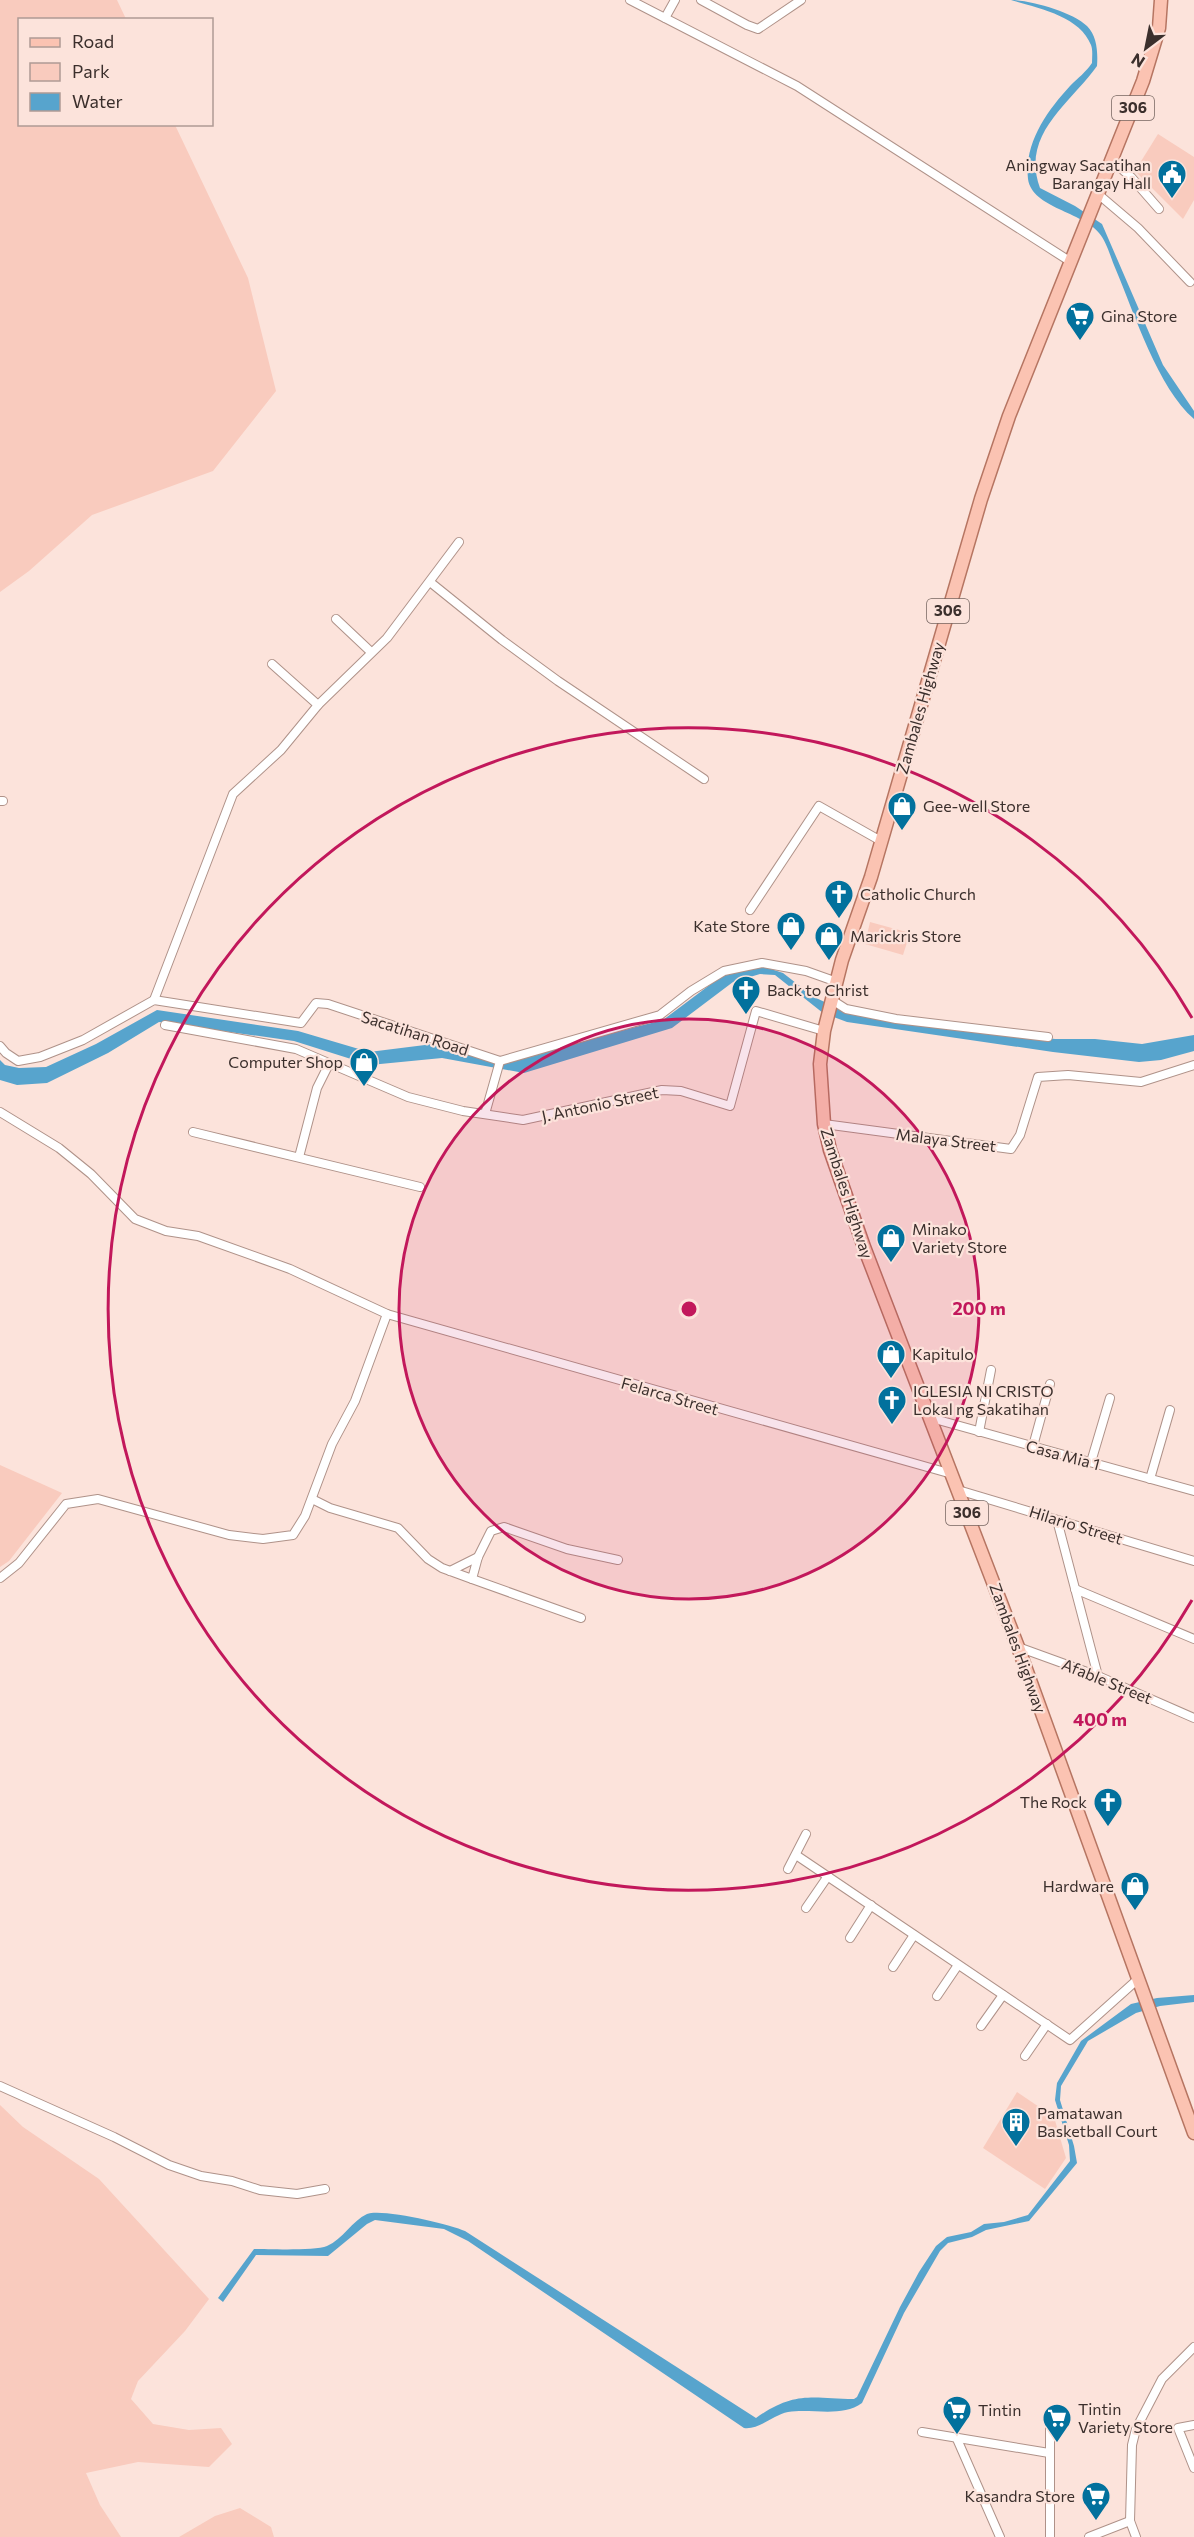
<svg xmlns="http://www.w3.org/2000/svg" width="1194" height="2537" viewBox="0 0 1194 2537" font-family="Commissioner,sans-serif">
<rect width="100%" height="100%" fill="#fce3db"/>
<g fill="#f9cbbe">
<path d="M0 0H117L126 19 20 20V124L175 125 248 278 276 391 213 471 92 515 29 571 0 592Z"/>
<path d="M1158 134 1194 157V200L1183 219 1135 171Z"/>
<path d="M870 922 910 933 903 955 865 944Z"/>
<path d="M0 1465 62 1493 9 1561 0 1567Z"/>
<path d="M1017 2092 1054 2117 1066 2158 1045 2189 983 2148Z"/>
<path d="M0 2105 23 2127 99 2179 209 2299 185 2331 138 2381 131 2399 153 2424 189 2430 221 2428 232 2444 209 2467 138 2462 86 2473 100 2505 121 2537H0Z"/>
<path d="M240 2508 271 2527 274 2537H179L215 2516Z"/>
</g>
<g fill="#57a4cd">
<path d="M1011 0C1030 0 1073 12 1087 26 1097 36 1098 52 1097 66 1071 103 1020 134 1040 188L1075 206 1102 224 1163 365 1194 411V419C1158 388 1135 315 1116 270 1111 259 1107 242 1099 233 1083 212 1032 208 1028 179 1024 143 1047 111 1070 86 1078 78 1086 72 1092 63 1092 57 1093 50 1091 45 1080 16 1038 8 1011 0Z"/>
<path d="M762 966 783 973 814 997 848 1013 1055 1039H1095L1142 1044 1194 1035V1051L1161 1060 1139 1062 1053 1052 847 1022 823 1013 775 975 760 974 733 982 672 1028 524 1073 442 1058 370 1065 294 1041 159 1022 108 1053 47 1083 17 1085 0 1080V1060L5 1065 19 1068 46 1067 96 1044 157 1010 298 1031 369 1052 441 1043 511 1059 663 1020 727 972Z"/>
<path d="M1194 1995V2002L1160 2006 1136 2013 1088 2041 1061 2086 1060 2100 1074 2146 1077 2163 1029 2221 986 2230 972 2237 948 2243 940 2251 904 2313 862 2403C841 2418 812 2408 788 2412 773 2415 759 2430 744 2428L468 2241 444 2229 375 2220 367 2224 328 2256 256 2255 223 2302 218 2298 254 2249C270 2249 315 2251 327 2246 343 2239 352 2221 367 2214 381 2208 450 2224 465 2231L756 2418C794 2391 810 2398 854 2399L857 2397 900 2307 919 2272 936 2246 947 2237 971 2232 984 2224 1004 2222 1028 2215 1070 2161 1069 2145 1055 2100 1057 2083 1081 2041 1131 2004 1157 1998Z"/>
</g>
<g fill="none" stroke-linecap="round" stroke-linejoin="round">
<g stroke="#af9289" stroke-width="10">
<g id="minor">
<path d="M630 0 797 86 1071 262"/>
<path d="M701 0 747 25 758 29 801 0"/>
<path d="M665 18 675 0"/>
<path d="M1111 160 1131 177 1159 209"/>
<path d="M1098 194 1138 228 1190 282"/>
<path d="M430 582 502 640 558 681 704 779"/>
<path d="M336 619 371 652"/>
<path d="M272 664 318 705"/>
<path d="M0 801H3"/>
<path d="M750 910 819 806 881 841"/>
<path d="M154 1000 233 794 281 750 318 705 387 638 459 542"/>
<path d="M832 1000 846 1009 896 1019 1048 1037"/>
<path d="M165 1025 296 1049 408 1097 463 1111 523 1120 662 1090 681 1091 730 1106 756 1011 824 1031"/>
<path d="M0 1046 6 1053 18 1061 40 1057 83 1040 154 1000 301 1023 316 1003 328 1004 500 1061 660 1015 691 991 724 971 762 963 806 971 837 982"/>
<path d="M0 1112 59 1148 91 1174 135 1219 166 1231 198 1236 290 1269 387 1314 952 1474"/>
<path d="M485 1114 500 1061"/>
<path d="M824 1124 1011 1149 1020 1135 1038 1077 1068 1075 1141 1082 1194 1065"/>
<path d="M193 1132 420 1187"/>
<path d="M299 1157 317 1088 329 1064"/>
<path d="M931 1418 1194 1491"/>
<path d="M979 1432 991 1370"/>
<path d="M1033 1446 1050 1384"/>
<path d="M1091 1462 1110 1398"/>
<path d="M1150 1479 1170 1410"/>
<path d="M958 1490 1194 1561"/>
<path d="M312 1499 330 1508 398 1528 428 1559 442 1568 472 1579 478 1557 491 1531 504 1527 567 1549 618 1560"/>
<path d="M1057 1520 1098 1676"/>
<path d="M450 1571 478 1557"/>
<path d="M0 1578 19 1563 66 1504 98 1499 229 1535 263 1539 293 1535 305 1516 332 1444 355 1401 387 1314"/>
<path d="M472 1579 581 1618"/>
<path d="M1075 1589 1194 1639"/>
<path d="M1018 1647 1098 1676 1194 1718"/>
<path d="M796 1855 1070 2040 1138 1979"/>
<path d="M788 1869 806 1834"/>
<path d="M806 1908 828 1876"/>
<path d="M850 1938 871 1905"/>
<path d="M893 1967 914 1935"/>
<path d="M937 1996 958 1965"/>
<path d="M981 2026 1003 1995"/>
<path d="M1025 2056 1047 2024"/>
<path d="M0 2086 114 2137 169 2165 201 2176 232 2181 260 2190 297 2194 325 2189"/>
<path d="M1050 2423V2537"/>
<path d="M1194 2425 1178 2428 1194 2468"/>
<path d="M922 2432 1049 2453"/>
<path d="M957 2439 1000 2537"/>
<path d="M1089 2537 1130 2521"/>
<path d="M1136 2537 1130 2521 1132 2445 1136 2429 1162 2379 1194 2347"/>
</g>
</g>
<g stroke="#b67562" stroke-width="15">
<path id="primary" d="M1161 0 1159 28 1143 81 1009 416 981 499 871 877 842 960 824 1031 820 1064 824 1124 830 1150 864 1247 1018 1647 1194 2133"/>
</g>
<use href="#minor" stroke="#fff" stroke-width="8"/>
<use href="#primary" stroke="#fbc3b2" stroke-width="12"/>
</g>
<circle cx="689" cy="1309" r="290" fill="#c2185b" fill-opacity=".12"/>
<g fill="none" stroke="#c2185b" stroke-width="3">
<circle cx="689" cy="1309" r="290"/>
<path d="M1192 1600A581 581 0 1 1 1192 1018"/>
</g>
<defs>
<g id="civic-pin" transform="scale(1.5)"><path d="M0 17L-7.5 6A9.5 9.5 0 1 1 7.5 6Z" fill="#02719d" stroke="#fce3db"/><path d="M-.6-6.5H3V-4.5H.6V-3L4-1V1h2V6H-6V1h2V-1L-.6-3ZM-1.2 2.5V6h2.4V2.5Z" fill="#fff"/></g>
<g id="supermarket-pin" transform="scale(1.5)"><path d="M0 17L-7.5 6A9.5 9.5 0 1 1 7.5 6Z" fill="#02719d" stroke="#fce3db"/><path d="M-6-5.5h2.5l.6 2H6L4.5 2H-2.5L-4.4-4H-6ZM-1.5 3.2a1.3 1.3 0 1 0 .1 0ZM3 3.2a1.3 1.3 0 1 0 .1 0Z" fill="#fff"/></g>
<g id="shop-pin" transform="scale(1.5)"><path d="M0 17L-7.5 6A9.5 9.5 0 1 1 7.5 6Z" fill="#02719d" stroke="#fce3db"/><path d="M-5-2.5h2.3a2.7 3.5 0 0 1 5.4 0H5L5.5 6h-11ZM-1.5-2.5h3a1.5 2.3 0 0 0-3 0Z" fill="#fff"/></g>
<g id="church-pin" transform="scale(1.5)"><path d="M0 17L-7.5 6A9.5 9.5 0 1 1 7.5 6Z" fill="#02719d" stroke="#fce3db"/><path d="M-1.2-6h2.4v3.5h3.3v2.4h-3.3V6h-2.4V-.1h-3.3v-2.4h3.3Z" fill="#fff"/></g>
<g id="building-pin" transform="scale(1.5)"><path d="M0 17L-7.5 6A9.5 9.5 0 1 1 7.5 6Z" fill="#02719d" stroke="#fce3db"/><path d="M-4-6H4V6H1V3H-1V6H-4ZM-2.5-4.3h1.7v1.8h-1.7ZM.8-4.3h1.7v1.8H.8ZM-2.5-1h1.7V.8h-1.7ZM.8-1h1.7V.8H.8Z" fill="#fff"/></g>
</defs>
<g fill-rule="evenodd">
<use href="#civic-pin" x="1172" y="174"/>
<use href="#supermarket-pin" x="1080" y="316"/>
<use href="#shop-pin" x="902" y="806"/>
<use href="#church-pin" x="839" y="894"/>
<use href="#shop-pin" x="791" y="926"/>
<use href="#shop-pin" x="829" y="936"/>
<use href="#church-pin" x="746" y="990"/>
<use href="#shop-pin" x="364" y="1062"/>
<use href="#shop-pin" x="891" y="1238"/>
<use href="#shop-pin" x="891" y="1354"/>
<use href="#church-pin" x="892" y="1400"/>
<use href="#church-pin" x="1108" y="1802"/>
<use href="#shop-pin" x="1135" y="1886"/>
<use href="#building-pin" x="1016" y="2122"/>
<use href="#supermarket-pin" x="957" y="2410"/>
<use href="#supermarket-pin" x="1057" y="2418"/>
<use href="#supermarket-pin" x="1096" y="2496"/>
</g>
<g text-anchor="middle" stroke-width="4.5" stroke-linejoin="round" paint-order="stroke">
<g fill="#fce3db" stroke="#756560" stroke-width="1.5">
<rect x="1112" y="96" width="42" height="24" rx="4.5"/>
<rect x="927" y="599" width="42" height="24" rx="4.5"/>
<rect x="946" y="1501" width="42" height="24" rx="4.5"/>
</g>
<g font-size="15" font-weight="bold" fill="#3b2f2c">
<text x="1133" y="113">306</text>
<text x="948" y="616">306</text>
<text x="967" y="1518">306</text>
</g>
<g font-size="16" fill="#3b2f2c" stroke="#fce3db" text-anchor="start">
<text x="1151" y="171" text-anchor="end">Aningway Sacatihan<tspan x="1151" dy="18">Barangay Hall</tspan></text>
<text x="1101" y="322">Gina Store</text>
<text x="923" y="812">Gee-well Store</text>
<text x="860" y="900">Catholic Church</text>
<text x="770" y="932" text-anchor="end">Kate Store</text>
<text x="850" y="942">Marickris Store</text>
<text x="767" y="996">Back to Christ</text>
<text x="343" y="1068" text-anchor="end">Computer Shop</text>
<text x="912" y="1235">Minako<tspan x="912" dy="18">Variety Store</tspan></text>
<text x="912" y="1360">Kapitulo</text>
<text x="913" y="1397">IGLESIA NI CRISTO<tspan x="913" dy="18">Lokal ng Sakatihan</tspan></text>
<text x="1087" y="1808" text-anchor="end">The Rock</text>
<text x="1114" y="1892" text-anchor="end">Hardware</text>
<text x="1037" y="2119">Pamatawan<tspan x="1037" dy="18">Basketball Court</tspan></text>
<text x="1078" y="2415">Tintin<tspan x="1078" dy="18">Variety Store</tspan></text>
<text x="978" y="2416">Tintin</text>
<text x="1075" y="2502" text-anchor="end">Kasandra Store</text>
</g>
<g font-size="16" fill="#3b2f2c" stroke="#fce3db">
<text transform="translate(920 708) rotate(-74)" y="6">Zambales Highway</text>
<text transform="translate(415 1033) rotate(18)" y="6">Sacatihan Road</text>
<text transform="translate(600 1104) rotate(-12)" y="6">J. Antonio Street</text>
<text transform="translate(946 1140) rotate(7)" y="6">Malaya Street</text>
<text transform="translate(847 1193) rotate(72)" y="6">Zambales Highway</text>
<text transform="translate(670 1396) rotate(16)" y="6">Felarca Street</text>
<text transform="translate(1063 1455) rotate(15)" y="6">Casa Mia 1</text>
<text transform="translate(1076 1525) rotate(17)" y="6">Hilario Street</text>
<text transform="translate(1018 1648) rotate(70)" y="6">Zambales Highway</text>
<text transform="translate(1107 1681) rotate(22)" y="6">Afable Street</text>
</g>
</g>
<circle cx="689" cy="1309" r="9" fill="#c2185b" stroke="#fce3db" stroke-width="3"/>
<g font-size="18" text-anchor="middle" font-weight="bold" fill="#c2185b" stroke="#fce3db" stroke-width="4.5" stroke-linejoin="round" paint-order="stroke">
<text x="979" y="1315">200 m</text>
<text x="1100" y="1726">400 m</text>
</g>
<rect x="18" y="18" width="195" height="108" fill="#fce3db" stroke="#af9b95" stroke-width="1.5"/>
<rect x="30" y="38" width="30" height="9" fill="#fbc3b2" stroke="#af9b95" stroke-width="1.5"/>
<text x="72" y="48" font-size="18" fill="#3b2f2c">Road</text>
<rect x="30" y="63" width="30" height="18" fill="#f9cbbe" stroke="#af9b95" stroke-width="1.5"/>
<text x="72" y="78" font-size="18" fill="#3b2f2c">Park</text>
<rect x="30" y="93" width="30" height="18" fill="#57a4cd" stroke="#af9b95" stroke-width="1.5"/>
<text x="72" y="108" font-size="18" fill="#3b2f2c">Water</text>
<g transform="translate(1146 48) rotate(212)" stroke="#fce3db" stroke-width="4.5" paint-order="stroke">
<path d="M0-4.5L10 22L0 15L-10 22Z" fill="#3b2f2c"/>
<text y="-9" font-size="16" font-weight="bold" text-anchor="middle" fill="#3b2f2c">N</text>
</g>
</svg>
